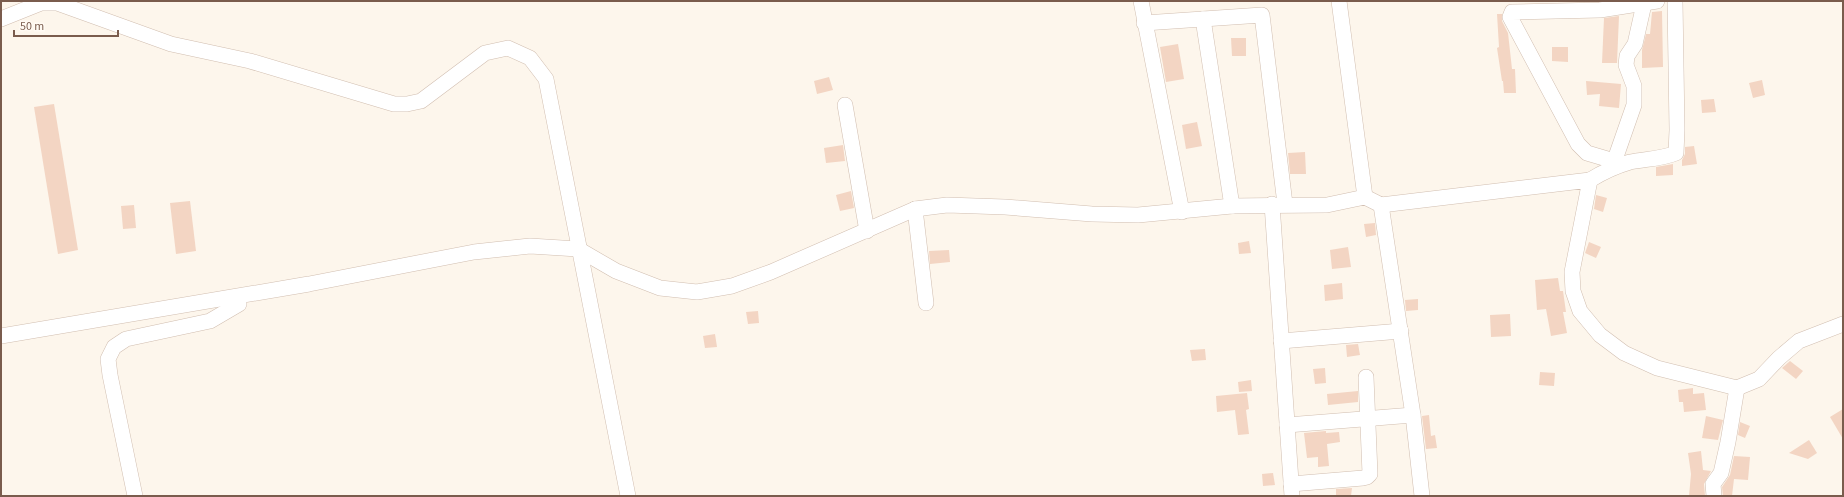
<svg xmlns="http://www.w3.org/2000/svg" width="1844" height="497" viewBox="0 0 1844 497" font-family="'Source Sans 3',sans-serif">
<rect width="100%" height="100%" fill="#fdf6ec"/>
<g fill="#f3d5c3">
<path d="M1662 11 1663 67 1642 68V50L1646 34H1650L1652 12Z"/>
<path d="M1497 14H1502V21L1508 33 1512 69H1515L1516 93H1504L1503 81H1502L1497 48 1499 47Z"/>
<path d="M1619 16 1617 63H1602L1604 18Z"/>
<path d="M1231 38H1246V56H1232Z"/>
<path d="M1178 44 1184 79 1166 82 1160 47Z"/>
<path d="M1552 47H1568V62L1552 61Z"/>
<path d="M829 77 833 90 817 94 814 81Z"/>
<path d="M1762 80 1765 95 1753 98 1749 83Z"/>
<path d="M1586 81 1621 84 1619 108 1599 106 1600 94 1587 95Z"/>
<path d="M1714 99 1716 112 1702 113 1701 100Z"/>
<path d="M54 104 78 250 58 254 34 107Z"/>
<path d="M1197 122 1202 146 1186 149 1182 125Z"/>
<path d="M843 145 845 161 826 163 824 148Z"/>
<path d="M1694 146 1697 164 1682 166V160L1685 154V147Z"/>
<path d="M1305 152 1306 174H1290L1288 153Z"/>
<path d="M1673 164V175L1656 176V167Z"/>
<path d="M851 191 854 208 840 211 836 195Z"/>
<path d="M1596 195 1607 198 1603 212 1594 209Z"/>
<path d="M190 201 196 251 176 254 170 203Z"/>
<path d="M134 205 136 228 123 229 121 206Z"/>
<path d="M1375 223 1376 235 1366 237 1364 224Z"/>
<path d="M1249 241 1251 253 1239 254 1238 243Z"/>
<path d="M1589 242 1601 247 1596 258 1585 253Z"/>
<path d="M1348 247 1351 267 1332 269 1330 250Z"/>
<path d="M949 250 950 262 930 264 929 251Z"/>
<path d="M1558 278 1560 291H1563L1566 312H1563L1567 333 1551 336 1546 309 1537 310 1535 280Z"/>
<path d="M1342 283 1343 299 1325 301 1324 285Z"/>
<path d="M1418 299V310L1406 311 1405 300Z"/>
<path d="M758 311 759 323 748 324 746 312Z"/>
<path d="M1510 314 1511 336 1491 337 1490 315Z"/>
<path d="M715 334 717 347 705 348 703 336Z"/>
<path d="M1358 344 1360 355 1347 357 1346 345Z"/>
<path d="M1205 349 1206 360 1192 361 1190 350Z"/>
<path d="M1790 361 1803 371 1796 379 1782 368Z"/>
<path d="M1325 368 1326 383 1315 384 1313 369Z"/>
<path d="M1540 372 1555 373 1554 386 1539 385Z"/>
<path d="M1251 380 1252 391 1239 392 1238 382Z"/>
<path d="M1693 388V394L1704 393 1706 410 1684 412 1683 402H1679L1678 390Z"/>
<path d="M1358 391V402L1328 405 1327 394Z"/>
<path d="M1247 393 1249 409 1246 410 1249 434 1238 435 1235 410 1217 412 1216 396Z"/>
<path d="M1843 409V439L1830 417Z"/>
<path d="M1429 415 1431 436 1435 435 1437 448 1426 449 1422 416Z"/>
<path d="M1706 416 1723 420 1718 440 1702 438Z"/>
<path d="M1740 422 1750 426 1745 438 1738 435Z"/>
<path d="M1326 431V433L1339 432 1340 442 1327 444 1329 466 1318 467V457L1307 458 1304 433Z"/>
<path d="M1809 440 1817 453 1808 459 1789 453Z"/>
<path d="M1701 451 1703 470 1711 471 1704 484 1705 496H1689L1691 474 1688 453Z"/>
<path d="M1734 456 1750 457 1748 480 1734 479 1732 496H1723L1722 487 1730 475Z"/>
<path d="M1273 473 1275 485 1263 486 1262 474Z"/>
<path d="M1352 488 1351 496H1336V489Z"/>
</g>
<g fill="none" stroke-linecap="round" stroke-linejoin="round">
<g stroke="#d1beb0" stroke-width="16">
<g id="minor">
<path d="M1141 1 1182 212"/>
<path d="M1339 1 1365 197"/>
<path d="M1 19 41 3H57L171 44 250 61 394 104H407L421 101 485 53 508 48 530 58 546 79 628 496"/>
<path d="M1203 19 1232 206"/>
<path d="M1144 23 1262 15 1285 204"/>
<path d="M845 105 867 231"/>
<path d="M1614 161 1587 153 1578 144 1510 17 1512 12 1600 10 1657 1"/>
<path d="M1612 168 1634 105V86L1626 65 1627 56 1635 44 1644 4"/>
<path d="M1590 180C1603 172 1616 166 1630 162 1645 159 1662 159 1676 153L1677 130 1675 1"/>
<path d="M1272 204 1292 496"/>
<path d="M1381 205 1413 415 1422 496"/>
<path d="M915 209 926 303"/>
<path d="M1 336 309 284 474 252 530 246 578 249 616 271 660 288 697 292 732 286 771 272 915 209 947 205 1005 207 1092 214 1138 215 1232 206 1327 205 1365 197 1381 205 1590 180 1572 272 1573 291 1580 311 1600 335 1624 353 1657 368 1737 388 1759 379 1779 358 1799 341 1843 324"/>
<path d="M1281 341 1401 331"/>
<path d="M1287 425 1413 415"/>
<path d="M1291 484 1363 478 1367 477 1370 474 1366 377"/>
<path d="M135 496 110 375 108 359 114 347 126 339 210 321 239 304"/>
<path d="M1714 496 1713 484 1721 473 1728 442 1737 388"/>
</g>
</g>
<use href="#minor" stroke="#fff" stroke-width="15"/>
</g>
<rect width="1844" height="497" fill="none" stroke="#7a5c4d" stroke-width="4"/>
<path d="M14 30v6h104v-6" fill="none" stroke="#7a5c4d" stroke-width="2"/>
<text x="20" y="30" font-size="12" fill="#7a5c4d" stroke="#fffaf3" stroke-width="3" paint-order="stroke">50 m</text>
</svg>
